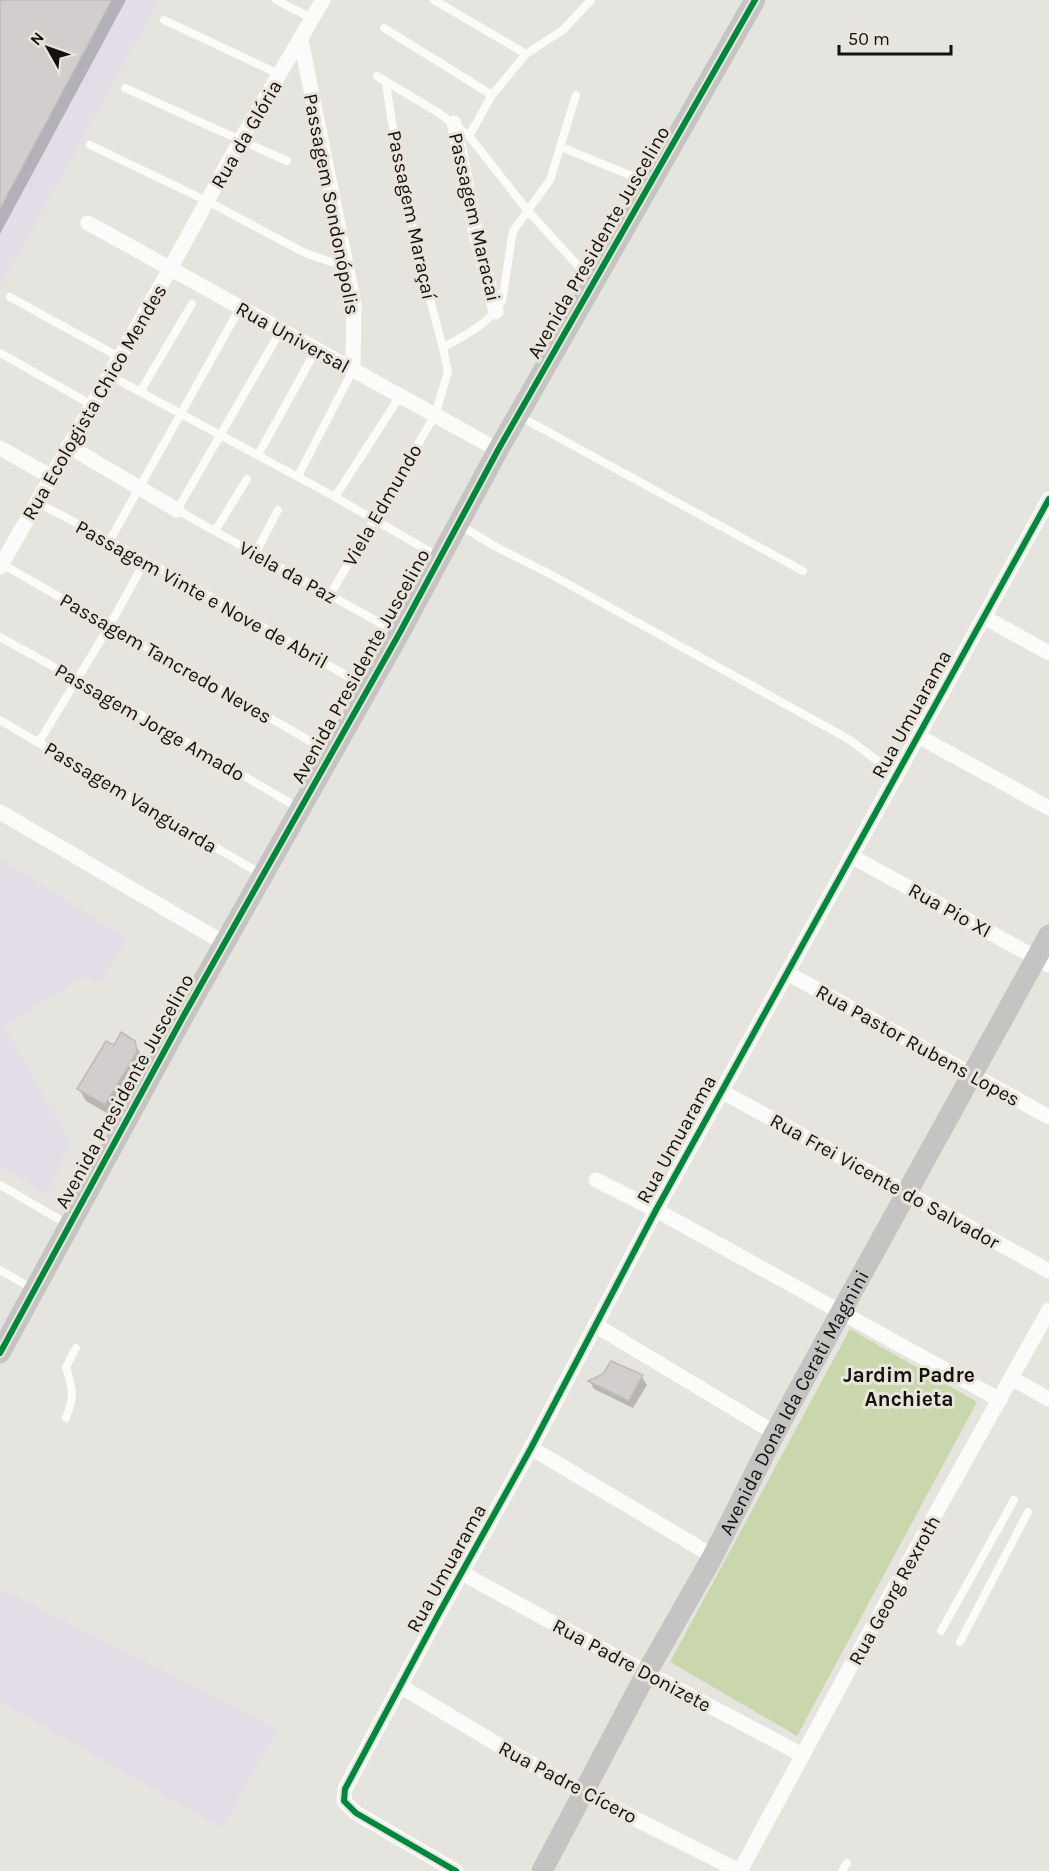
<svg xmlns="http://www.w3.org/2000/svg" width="1049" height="1871" viewBox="0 0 1049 1871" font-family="Karla,sans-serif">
<rect width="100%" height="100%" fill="#e6e4de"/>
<g fill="#e2dde6">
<path d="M0 0H159L0 286Z"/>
<path d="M0 859 126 938 101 982 83 977 4 1025 46 1103 70 1141 47 1193 0 1167Z"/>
<path d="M4 1590 277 1730 222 1828 0 1701V1596Z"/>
</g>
<path fill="#cad6ab" d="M850 1329 977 1402 797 1736 670 1662Z"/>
<g fill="#0003">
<path d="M0 0H126L0 234Z"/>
<path d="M134 1042 141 1055 143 1065 112 1116 86 1101 79 1089 114 1047Z"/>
<path d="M611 1363 642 1377 647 1385 633 1408 594 1389 590 1382 604 1375Z"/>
</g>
<g fill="#d1cecd" stroke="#bdbbb9" stroke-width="1.5">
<path d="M0 0H112L0 209Z"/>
<path d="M121 1032 135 1041 137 1052 105 1105 77 1089 106 1041 114 1045Z"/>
<path d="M611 1361 643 1375 629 1401 588 1381 603 1374Z"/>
</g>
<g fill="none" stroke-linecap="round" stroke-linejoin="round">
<g stroke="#fbfbfa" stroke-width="8">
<path d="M276 0 313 19"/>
<path d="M434 0 526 54"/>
<path d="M164 20 281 75"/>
<path d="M384 28 492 95"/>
<path d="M377 76 439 113 469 136 528 211 591 280"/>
<path d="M386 82C398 172 419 260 443 348"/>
<path d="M125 88 287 161"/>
<path d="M469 136 492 95 526 54 563 30 591 0"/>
<path d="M90 145 207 201 305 253 346 267"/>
<path d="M561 147 649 183"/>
<path d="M10 297 119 357"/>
<path d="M281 330 177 510 398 633"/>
<path d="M0 353 92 405"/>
<path d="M109 375 335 497 439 557"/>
<path d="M140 392 192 304"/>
<path d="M519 416 803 571"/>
<path d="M258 455 316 350"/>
<path d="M298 476 353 370"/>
<path d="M335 497 400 396"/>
<path d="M36 502C149 560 258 623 367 688"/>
<path d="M459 525 500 549 550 574 850 740 896 775"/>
<path d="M215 531 247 479"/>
<path d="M110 540 240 308"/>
<path d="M255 554 278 510"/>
<path d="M2 564 329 752"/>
<path d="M330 595 435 415 448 372 443 348C464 335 490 324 502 301L513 231 550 180 576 95"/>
<path d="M0 637 148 719 298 808"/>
<path d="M0 720 261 874"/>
<path d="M39 742 110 625 145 561"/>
<path d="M0 1185 69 1225"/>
<path d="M0 1270 33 1289"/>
<path d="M66 1418C75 1394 73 1391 66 1367L76 1348"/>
<path d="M941 1631 1014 1500"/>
<path d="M960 1642 1028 1512"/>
<path d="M842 1871 847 1863"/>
</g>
<g stroke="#fbfbfa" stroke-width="15">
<path d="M301 40 354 305 353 370"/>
<path d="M454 123 476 235 496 312"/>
<path d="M88 223 498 450"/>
<path d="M68 446 177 510"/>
<path d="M0 448 50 476"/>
<path d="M0 567 170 269 241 139 323 0"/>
<path d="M984 617 1049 653"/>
<path d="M918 736 1049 808"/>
<path d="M0 812 224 943"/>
<path d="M851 856 1049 965"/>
<path d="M787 973 1049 1117"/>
<path d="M721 1091 1049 1271"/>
<path d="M596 1180 656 1210 1000 1400"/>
<path d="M595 1325 775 1433"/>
<path d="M1011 1378 1049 1399"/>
<path d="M531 1448 713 1556"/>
<path d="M462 1573C574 1636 689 1694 802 1755"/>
<path d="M400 1686 507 1750 584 1793 739 1871"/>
<path d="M456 1871 356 1813 344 1801 345 1789 438 1615 531 1448 656 1210 1049 499"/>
<path d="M740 1871 847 1673 1049 1310"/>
</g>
<g stroke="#c6c3c3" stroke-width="21">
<path d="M0 1353 184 1015 399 634 498 450 755 0"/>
<path id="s1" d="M542 1871 647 1672 713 1556 775 1433 841 1312 1049 935"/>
</g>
<g stroke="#e9e5db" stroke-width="10">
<g id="cycleway">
<path d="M0 1353 184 1015 399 634 498 450 755 0"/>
<path d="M456 1871 356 1813 344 1801 345 1789 438 1615 531 1448 656 1210 1049 499"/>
</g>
</g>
<use href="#cycleway" stroke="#00873e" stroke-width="6"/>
</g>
<g text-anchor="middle" stroke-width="6" stroke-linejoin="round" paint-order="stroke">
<g font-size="20" fill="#13120f" stroke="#e9e5db">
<text transform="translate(246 134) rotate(-60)" y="7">Rua da Glória</text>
<text transform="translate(332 204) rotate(79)" y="7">Passagem Sondonópolis</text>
<text transform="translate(412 215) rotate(78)" y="7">Passagem Maraçaí</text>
<text transform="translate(475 217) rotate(77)" y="7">Passagem Maracai</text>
<text transform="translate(598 242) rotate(-60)" y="7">Avenida Presidente Juscelino</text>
<text transform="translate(293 337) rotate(29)" y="7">Rua Universal</text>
<text transform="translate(94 402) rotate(-60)" y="7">Rua Ecologista Chico Mendes</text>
<text transform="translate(382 505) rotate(-60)" y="7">Viela Edmundo</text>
<text transform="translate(288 572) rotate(29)" y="7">Viela da Paz</text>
<text transform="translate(202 594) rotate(29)" y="7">Passagem Vinte e Nove de Abril</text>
<text transform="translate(166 658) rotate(30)" y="7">Passagem Tancredo Neves</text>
<text transform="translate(360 666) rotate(-61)" y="7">Avenida Presidente Juscelino</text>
<text transform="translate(911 714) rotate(-61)" y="7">Rua Umuarama</text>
<text transform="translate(150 722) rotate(30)" y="7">Passagem Jorge Amado</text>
<text transform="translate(131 797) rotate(31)" y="7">Passagem Vanguarda</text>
<text transform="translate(950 910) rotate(29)" y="7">Rua Pio XI</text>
<text transform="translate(918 1045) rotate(29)" y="7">Rua Pastor Rubens Lopes</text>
<text transform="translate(124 1091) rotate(-61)" y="7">Avenida Presidente Juscelino</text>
<text transform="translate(676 1139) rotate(-61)" y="7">Rua Umuarama</text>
<text transform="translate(885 1181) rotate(29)" y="7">Rua Frei Vicente do Salvador</text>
<text dy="7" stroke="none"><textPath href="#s1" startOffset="532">Avenida Dona Ida Cerati Magnini</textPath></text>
<text transform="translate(446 1568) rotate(-61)" y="7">Rua Umuarama</text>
<text transform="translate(894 1590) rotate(-61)" y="7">Rua Georg Rexroth</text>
<text transform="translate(632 1665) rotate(28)" y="7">Rua Padre Donizete</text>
<text transform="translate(568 1782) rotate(28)" y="7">Rua Padre Cícero</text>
</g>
<g font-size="21" font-weight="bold" fill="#13120f" stroke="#e9e5db">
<text x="909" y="1382">Jardim Padre<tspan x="909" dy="24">Anchieta</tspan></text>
</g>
</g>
<g transform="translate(48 48) rotate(310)" stroke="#e9e5db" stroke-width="4.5" paint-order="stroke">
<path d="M0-4.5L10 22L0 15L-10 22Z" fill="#13120f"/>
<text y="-9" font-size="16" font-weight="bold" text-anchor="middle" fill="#13120f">N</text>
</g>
<path d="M839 45v9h112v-9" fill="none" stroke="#13120f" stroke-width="3"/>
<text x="848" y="45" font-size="18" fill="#13120f" stroke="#e9e5db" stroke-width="4.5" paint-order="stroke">50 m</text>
</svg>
